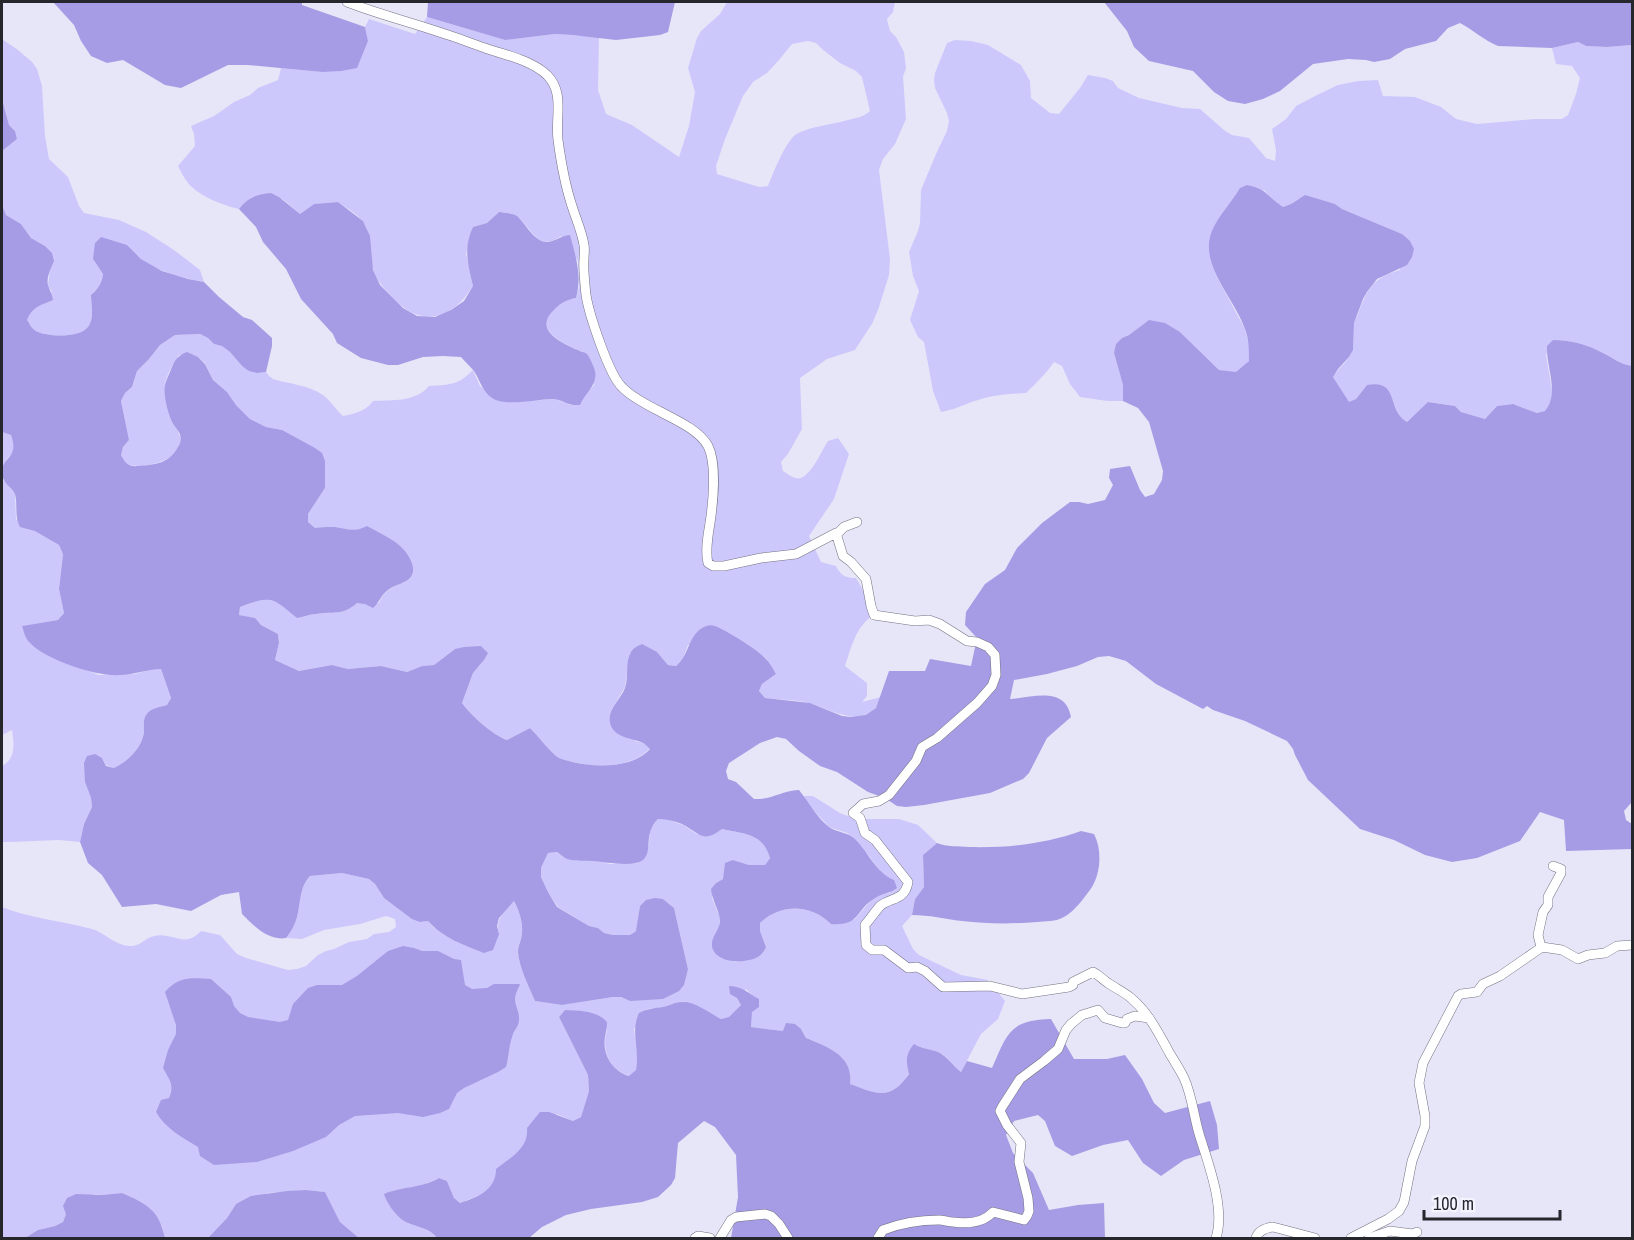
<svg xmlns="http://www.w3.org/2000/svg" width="1634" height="1240" viewBox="0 0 1634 1240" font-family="'Archivo Narrow',sans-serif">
<rect width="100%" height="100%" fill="#e7e6f8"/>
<g fill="#cdc8fc" fill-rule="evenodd">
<path d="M727 2H895L893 12 887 19 890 31 896 37 904 52 906 68 903 77 906 119 895 144 883 159 879 170 890 259 889 275 879 307 873 322 855 350 827 359 800 378 802 429 788 454 781 462 783 471C788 474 795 480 801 478 812 474 822 450 828 441L838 438 849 454 834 499 809 536 821 562 836 566C841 576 846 578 856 578L863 590H866L872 616C856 627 851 648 845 666L867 683V696L862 702 881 697C879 700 878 703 877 706 864 729 829 709 812 704 797 699 780 700 765 698L759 691 762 684 776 674 766 658 738 639 688 645 682 661 676 666 668 665 657 652 630 653 625 687 612 709 635 741 643 743 650 748C632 769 594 768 569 761 565 760 560 759 556 756 547 748 539 737 530 728L507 740C493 735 471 716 462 703L473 673 484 660 455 649 434 665 422 666 407 672 381 666 348 669 332 665 299 671 275 660 279 643 278 634 261 625 255 619 239 615 240 607C272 595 272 597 298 618 304 617 310 614 316 614 333 611 343 616 357 603H379C384 590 393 587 405 582L360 530 352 531 333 527 315 528 308 522V514L325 488 282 430 266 427 250 419 236 405 227 392 213 380 205 363 198 357 179 355C174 363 166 375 165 385 164 391 169 416 172 422 174 426 178 429 179 434 188 455 159 464 143 466 132 466 126 466 121 455L123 447 129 440 121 401 125 393 132 387 137 371 149 359 160 345 175 335 200 334 208 338 214 344 223 346 230 352 242 366 257 373 266 372 269 376 273 379C289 384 309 385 323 395 331 401 336 410 343 416 356 413 365 412 373 401 392 400 416 402 429 386 451 384 457 386 473 370L480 386 500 401H528L555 399 571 405 583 397 594 385 586 353C572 348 533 332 551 313 558 304 564 300 576 298L579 287 578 261 561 236C538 252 533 230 518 217 513 213 505 213 499 212L487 223 473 227 466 254 473 286C452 319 422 329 393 298 386 290 378 283 374 272 368 255 374 238 363 222 358 214 346 208 338 202L314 204 300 214C284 201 275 187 254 198 247 201 243 203 239 209 222 205 199 196 188 183 184 178 181 172 178 166L195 146 194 134 191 126 214 116 234 102 250 95 258 88 278 80 281 68 322 72 368 42 365 27 369 19 415 34 427 17 505 40 555 34 599 37 598 90 606 114 632 125 679 157 689 126 695 92 688 68 697 38 701 31 720 14ZM808 41 816 43 822 49 840 63 856 71 862 77 870 111C863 118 854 118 844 121 829 125 813 126 798 133 786 139 773 174 768 186L759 187 717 174 716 166 725 139 743 96 753 82 767 73 779 60 792 44Z"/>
<path d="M2 39 18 50 32 62 37 69 42 86 45 136 49 159 68 177 79 206 84 213 119 220 146 232 174 250 200 270 204 282C183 278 159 272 141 259 136 255 131 250 127 245L93 259 103 274C102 283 98 289 91 295 91 306 95 320 87 328 78 338 47 337 36 331 32 328 30 325 27 320L30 312 52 292 48 285 50 269 45 246 31 238 21 224 6 215 2 205V151L17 139 15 131 9 125 2 99Z"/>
<path d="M955 40 971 41 988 45 1021 65 1030 81 1031 98 1050 113 1059 114 1080 88 1088 75 1105 78 1113 81 1118 88 1139 98 1182 108 1200 109 1224 130 1232 135 1249 138 1266 158 1275 161 1276 150 1272 129 1286 119 1296 106 1317 95 1338 85 1358 81 1378 80 1383 96 1415 97 1441 107 1456 119 1477 124 1534 119H1562L1568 115 1576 94 1580 78 1572 66 1556 64 1552 48 1578 42 1586 46 1607 47 1632 45V366C1619 364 1612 357 1601 352 1586 344 1570 340 1553 340L1546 355 1553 396 1551 405 1546 411 1537 413 1513 404 1497 406 1485 419 1461 412 1455 406 1429 402 1407 422 1400 418 1392 400 1367 385 1356 399 1349 403 1333 377C1338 368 1349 361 1352 351 1355 342 1352 332 1354 323 1355 320 1357 317 1358 314 1367 290 1373 277 1400 270L1402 234 1342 209 1335 204 1298 199 1291 204 1283 207 1276 203 1264 190 1231 203 1221 217 1212 263 1218 279 1245 329 1249 345V361L1236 373 1219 370 1180 332 1148 321 1129 335 1122 338 1114 353 1123 385V401H1107L1080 397 1070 384 1062 366 1054 362C1046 374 1036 383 1026 393 1010 394 993 395 978 400 965 404 954 410 941 412L933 391 924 342 918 337 910 320 919 291 913 276 909 252 918 231 920 223 921 190 936 154 947 131 949 121 947 113 935 88 934 80 935 73 947 43Z"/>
<path d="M2 432 12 435C19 458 8 451 4 466 2 470 3 476 3 480L15 493 16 519 59 545 63 553 59 589 64 613 58 620 23 626 30 643 44 653 61 661 99 675 135 674 153 669H161L171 698 167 705C160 707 150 708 146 715 143 719 144 728 144 733 141 749 128 761 114 768L106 765 102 758 85 782 91 798 92 807 84 824 80 842 59 840 11 842H2V766C16 759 14 744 12 730L2 735Z"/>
<path d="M804 796H813L840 813 856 819H899L918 825 937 843 923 855 924 887 915 899 912 915 902 926 913 949 919 955 961 975 988 980 1005 1001 998 1019 981 1034 961 1072C955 1067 951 1062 946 1057 940 1051 929 1050 921 1048 911 1070 902 1097 872 1093 865 1092 857 1087 850 1084 854 1056 828 1047 806 1038L801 1029 783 1031 751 1027 752 995 746 989 737 998 741 1005 730 1017 721 1019 706 1012 699 1007 683 1001 665 1007 647 1009 634 1029 638 1062 636 1070 630 1076C609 1070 601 1050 607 1030L594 1013 565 1010 559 1017 588 1075 589 1091 581 1117 573 1121 557 1114 528 1136 525 1144 496 1177 493 1185 487 1192 460 1203 454 1198 447 1181 439 1178 420 1186 392 1191 405 1222C416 1226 430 1229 437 1238H359L340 1222 325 1192 306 1190 268 1193 236 1204 227 1218 208 1238H165L162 1226 122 1193 102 1195 94 1194 66 1214 63 1222 55 1226 38 1230 25 1238H2V907C29 918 63 921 92 929 105 933 115 945 129 946 140 947 145 938 154 936 174 932 184 949 201 931L220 935 237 954 246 958 288 970 297 969 306 966 318 955 326 951 334 949 349 942 367 939 374 934 389 932 396 927 395 919 386 916 360 924 324 930 302 939 286 938C291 932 295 925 297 917 301 902 299 888 310 876L342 873 369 879 375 884 384 898 420 922 428 921 434 928 499 934C495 919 504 912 514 901 519 910 523 922 522 933 522 939 518 945 518 951 519 967 529 987 535 1001L562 1005 613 997H621L630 1001 688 969 674 908 663 899 640 906 637 930 630 935H613L604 933 598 928 589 926 558 907 548 892 541 877V868L548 853 557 852 565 858 574 860H592L610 864 637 863C640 860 645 855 647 851 653 839 644 834 658 819H666L683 825 697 834H714L722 829C744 834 763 833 770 858L765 865H749L733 860 723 879 716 883 712 898 720 918 719 927 712 942 721 958 737 962 766 947 760 931V923C781 903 811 904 831 924L855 919 873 898 881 894 890 893 885 877 879 871 870 857 854 838 847 833 829 827 808 804Z"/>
</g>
<g fill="#a59ce5">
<path d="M53 2H302V5L365 27 368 41 357 68 341 71 322 72 248 65H228L181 88 165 85 123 60 107 63 91 56 81 41 74 25Z"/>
<path d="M428 2H675L668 32 660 35 616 40 572 35 555 34 505 40 427 17Z"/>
<path d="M1104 2H1632V45L1607 47 1586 46 1578 42 1552 48 1498 46C1485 41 1473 30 1460 23L1448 28 1436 41 1405 49 1390 59 1374 62 1366 60 1348 59 1313 64 1280 91 1263 99 1245 104 1228 101 1214 92 1193 71 1149 61 1134 47 1127 31Z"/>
<path d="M2 99 9 125 15 131 17 139 2 151Z"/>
<path d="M1247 185C1268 189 1267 197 1283 207L1291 204 1305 195 1335 204 1342 209 1402 234 1410 241 1414 249 1412 257 1407 265 1377 279 1367 292 1363 299 1354 323 1353 350 1349 357 1338 369 1333 377 1349 402 1356 399 1367 385C1400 379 1386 410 1407 422L1428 402 1455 406 1461 412 1485 419 1497 406 1513 404 1537 413 1545 411C1560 393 1546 368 1547 346L1553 340C1570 340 1586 344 1601 352 1612 357 1619 364 1632 366V802L1624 811 1626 820 1632 824V849L1566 851 1564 820 1540 812 1520 841 1477 858 1452 862 1425 855 1394 840 1360 829 1308 780 1295 755 1293 749 1287 741 1245 721 1213 710 1207 706 1203 709 1156 684 1126 661 1109 656 1098 657 1077 666 1047 674 1014 680 1010 699C1032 698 1065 685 1071 717L1047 738 1029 773 1023 779 990 793 924 805 906 807 897 806 885 798 868 792 837 772 820 766 799 751 786 739 777 737 760 743 729 763 726 771 728 779 736 782 754 799C772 800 780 791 799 790 808 801 818 819 829 827 838 833 848 832 855 839 869 853 876 873 894 880L897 888C889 894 882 893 875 898 855 910 861 926 831 924 811 904 781 903 760 923V931L766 947C761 958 755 959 744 961 732 963 710 959 712 942 713 935 720 929 720 920 719 910 712 900 711 889L716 883 723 879 725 863 733 860 749 865H765L770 858C763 833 744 834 722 829 702 844 700 833 682 824 675 821 666 819 658 819 643 834 653 849 644 859 636 868 605 862 593 861 584 860 573 862 565 858 562 856 560 854 557 852L548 853 541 868V877L548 892 557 907 589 926 598 928 604 933 613 935H630L636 931 640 906 646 900 655 898 663 899 674 908 688 969 684 985 679 991 663 999 630 1001 621 997H613L562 1005 535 1001C529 987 519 967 518 952 518 945 522 939 522 933 523 922 519 910 514 901L499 918 497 926 499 934 493 950 484 953C464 945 443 938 428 921L420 922 412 919 384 898 375 884 369 879 342 873 310 876C299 888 301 902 297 917 295 925 291 932 286 938 268 941 254 926 242 914L239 892 221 895 191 911 156 904 122 907 102 875 88 863 80 842 84 824 92 807 91 798 85 782 84 763 87 756 95 754 102 758 106 766 114 768C128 761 141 749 144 733 144 728 143 719 146 715 150 708 160 707 167 705L171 698 161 669C147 669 134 675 120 675 97 677 46 660 30 643 25 638 24 632 22 626L58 620 64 613 59 589 63 554 59 545 35 531 20 527C14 515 18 505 15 494 12 487 3 484 2 474 1 456 20 459 11 435L2 432V205L6 215 21 224 31 238 45 246 52 253 54 261C51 268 46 278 48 285 50 291 52 294 53 300 41 305 32 307 27 320 30 324 31 328 36 331 47 337 78 338 87 328 95 320 91 305 91 295 98 289 102 283 103 274L93 259 95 243 101 237 127 245 141 259 162 271 188 279 204 282 219 297 243 317 252 320 272 338V346L266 372 257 373 249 371 242 366 230 352 222 346 214 344 208 338 200 334 175 335 160 345 149 359 137 371 132 387 125 393 121 401 129 440 123 447 121 455C125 463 129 467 138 466 155 465 170 463 178 447 181 443 181 439 180 434 178 430 174 426 172 422 168 413 163 395 165 385 166 381 168 376 170 372 174 362 176 356 187 352L198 357 205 364 213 380 227 392 236 405 250 419 266 427 282 430 315 448 322 453 325 461V488L308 514V522L315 528C320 527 326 527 331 527 346 527 352 534 367 526 384 536 403 542 411 561 413 566 414 570 412 575 407 584 395 584 388 590 381 595 379 603 373 608L365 604 357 603C343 616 333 611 316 614 310 614 304 617 297 618 272 597 272 595 240 607L239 615 255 618 261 625 278 634 279 643 275 660 299 671 332 665 348 669 381 666 407 672 422 666 434 665 455 649 464 647 481 646 488 653 484 660 473 673 462 703C471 716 493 735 507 740L530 728C539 737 547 748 556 756 560 759 565 760 569 761 593 768 632 769 650 749 649 748 644 743 643 743 632 738 616 738 611 726 605 711 620 701 625 688 629 677 625 661 631 652 634 647 638 646 642 644L657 652 668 665 676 666C687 658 688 641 698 631 703 627 708 624 715 626 726 630 758 650 766 659 770 663 773 669 776 674L762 684 759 691 765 698 810 703 842 716 851 717 866 715 876 708 889 671H925L930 659 971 666 977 638 965 625 966 612 985 584 1005 570 1017 548 1042 523 1070 502H1079L1088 504 1105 500 1113 485 1109 478 1110 469 1130 466 1140 490 1145 497 1154 494 1162 480 1163 471 1149 422 1138 408 1123 401V385L1114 353 1116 344 1122 338 1129 335 1149 320 1165 323 1180 332 1219 370 1236 372 1249 361C1249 350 1249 339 1245 329 1235 299 1198 264 1212 231 1218 216 1232 202 1240 188Z"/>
<path d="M271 193 279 197 300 214 314 204 338 202 363 221 370 236 373 270 380 285 403 308 417 316 435 317 451 310 464 301 473 286C468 264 463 249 473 227L487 223 499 212C505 213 513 213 517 216 526 224 534 242 547 242 554 242 560 236 570 235 576 257 582 276 576 298 565 300 559 304 552 312 534 331 564 344 578 350 581 352 585 352 587 354 590 358 594 367 595 371 598 385 585 393 580 405 567 406 564 400 553 399 538 399 505 407 492 398 482 391 480 380 474 371 470 366 465 362 461 357L443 356 423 357 398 365H388L361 358 337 343 333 334 301 299 286 269 263 242 256 227 239 209C247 198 257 194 271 193Z"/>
<path d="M1081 831 1094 834C1102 849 1101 872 1092 887 1084 898 1076 910 1064 917 1056 922 1045 921 1037 922 1012 924 987 924 962 921 945 919 929 915 912 915L915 899 924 887 923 855 937 843C947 847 958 846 969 847 1007 848 1045 844 1081 831Z"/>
<path d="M403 946 414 948 422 951H438L454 959 461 960 465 985 472 989 487 988 494 984H519L520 985C509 1004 520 1005 519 1021 518 1027 515 1029 513 1034 509 1044 509 1056 506 1067L498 1072 464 1088 457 1093 449 1109 440 1113 423 1117 398 1113 355 1116 339 1125 326 1137 293 1151 257 1162 214 1165 200 1156 198 1147C183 1138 165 1128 156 1112L161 1100 169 1098C175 1085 169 1079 163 1068L168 1050 176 1034V1025L165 992C179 976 192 978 211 979L231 997 234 1006 240 1013 248 1017 280 1022 288 1020 293 1004 308 988 317 985H342L357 976 388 951Z"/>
<path d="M729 986C744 987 746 992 759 999V1007L752 1012 751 1027 783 1031 786 1023 795 1024 801 1029 806 1038C828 1047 854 1056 850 1084 864 1089 882 1099 896 1088 901 1085 905 1079 909 1074 906 1061 905 1055 914 1044 922 1049 930 1049 938 1052 947 1056 953 1066 961 1072L967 1061 992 1068C1007 1034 1009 1020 1051 1019L1074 1059H1107L1125 1055 1142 1079 1154 1103 1165 1113 1210 1101 1217 1125 1219 1149 1184 1160 1161 1176 1143 1163 1128 1140 1103 1145 1072 1156 1055 1146 1045 1121 1038 1115 1014 1121 1006 1135 1013 1153 1033 1173 1049 1210 1078 1205 1104 1203 1105 1238H731L738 1197 736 1155 715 1127 704 1121 678 1143 675 1178 671 1185 658 1197 642 1202 591 1209 566 1215 542 1227 529 1238H437C431 1229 418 1227 408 1223 398 1219 387 1204 384 1194 403 1186 419 1189 439 1178L447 1181 454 1198 460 1203C478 1197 496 1190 496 1169 510 1158 529 1148 527 1128L540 1112H549L573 1121 581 1117 589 1091 588 1075 559 1017 565 1010C580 1011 596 1010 607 1022 607 1027 606 1031 605 1037 602 1055 613 1071 629 1076L636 1070C640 1050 630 1032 639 1013 647 1009 654 1008 663 1007 669 1006 675 1002 681 1002 693 1000 711 1014 721 1019L729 1017 741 1005 737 998 730 994Z"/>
<path d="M306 1190 325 1192 340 1222 359 1238H208L227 1218 236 1204 251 1196 287 1191Z"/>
<path d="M122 1193C147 1204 159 1210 165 1238H25L38 1230 55 1226 63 1222 66 1214 63 1206 67 1198 76 1194 102 1195Z"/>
</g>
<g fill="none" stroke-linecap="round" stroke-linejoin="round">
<g stroke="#737282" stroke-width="10">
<g id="minor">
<path d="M347 2C378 14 410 22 442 33 456 37 470 43 485 48 505 55 531 60 547 75 565 93 555 117 558 140 561 162 565 185 572 206 576 219 582 232 584 245 585 250 584 254 584 259 583 270 585 284 586 295 589 314 609 375 622 387 631 397 649 406 661 412 676 420 699 430 708 446 717 464 713 503 710 523 708 535 705 551 708 563L713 566H724L761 558 796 554 836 533 843 556 851 562 866 579 871 606 874 615 915 621 929 620 940 624 967 641 977 642 988 647 995 655 996 675 992 686 977 703 937 738 922 747 916 761 889 795 879 801 863 804 853 813 860 818 865 833 875 840 908 882C905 901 891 897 880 906 875 912 870 919 865 925L866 945 872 950H884L908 968 917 967 925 971 943 987 990 986 1022 994 1069 987 1073 985V982L1093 972C1099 975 1102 979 1108 983 1115 988 1124 992 1131 998 1149 1013 1159 1034 1170 1054 1175 1062 1180 1070 1184 1078 1193 1098 1194 1120 1201 1140 1210 1168 1225 1210 1216 1238"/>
<path d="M837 534 844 527 857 522"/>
<path d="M1541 947 1538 935 1543 912 1548 905V897L1561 873V869L1553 866"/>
<path d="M695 1238 698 1236 710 1238"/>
<path d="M720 1238 731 1220 736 1217 765 1214 771 1216 779 1224 788 1238"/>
<path d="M878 1238 883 1230C901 1223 920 1220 939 1220 944 1220 948 1222 953 1222 967 1224 983 1223 993 1212L1024 1220 1027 1216 1029 1211 1028 1198 1019 1162 1021 1143 1007 1125 1000 1111 1002 1107 1020 1079 1044 1061 1058 1049 1066 1030 1071 1024 1082 1015 1098 1010 1105 1018 1122 1023H1125L1127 1019 1135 1016 1149 1018"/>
<path d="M1256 1238C1258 1231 1266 1228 1273 1227L1315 1238"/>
<path d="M1351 1238 1388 1219 1399 1211 1404 1202 1412 1161 1425 1126V1116L1419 1083 1423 1063 1458 996 1461 994 1477 992 1483 984 1500 976 1542 947 1562 950 1578 959 1588 955 1605 953 1617 946 1632 945"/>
<path d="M1369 1238 1390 1231 1413 1234 1417 1232"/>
</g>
</g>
<use href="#minor" stroke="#fff" stroke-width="9"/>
</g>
<rect width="1634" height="1240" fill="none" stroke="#26262d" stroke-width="6"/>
<path d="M1424 1210v9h136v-9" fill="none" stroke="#26262d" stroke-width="3"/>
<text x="1433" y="1210" font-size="18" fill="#26262d" stroke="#f4f4ff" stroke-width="4.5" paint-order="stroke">100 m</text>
</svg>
